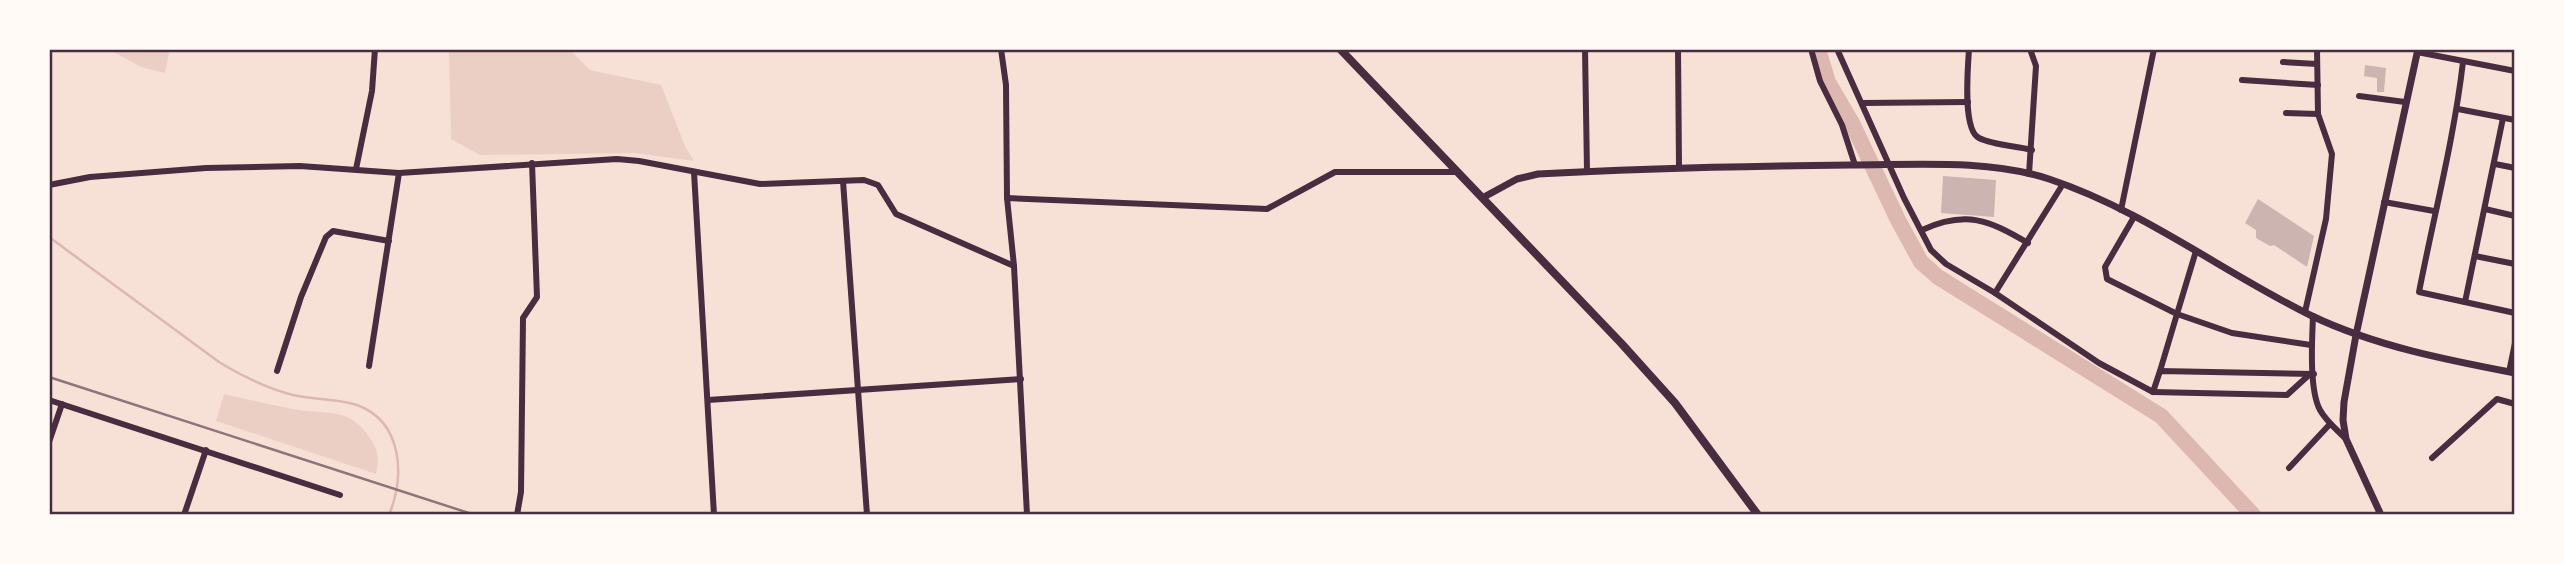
<svg xmlns="http://www.w3.org/2000/svg" width="2564" height="564" viewBox="0 0 2564 564" font-family="Rubik,sans-serif">
<rect width="100%" height="100%" fill="#f7e1d7"/>
<g fill="#ebcfc5">
<path d="M108 49H170L165 73 141 67Z"/>
<path d="M449 49H569L590 70 661 85 685 146 694 161 634 153 480 155 451 139Z"/>
<path d="M224 394C247 399 270 405 293 409 326 415 349 406 370 438 379 451 379 459 376 474L216 421Z"/>
</g>
<g fill="none" stroke-linecap="round" stroke-linejoin="round">
<path stroke="#dcb8b0" stroke-width="2.5" d="M49 237 219 362C242 376 266 388 293 395 313 400 337 398 357 405 403 422 405 476 389 515"/>
<path stroke="#dcb8b0" stroke-width="16" d="M1818 49 1828 82 1852 123 1898 220 1921 262 1938 277 2161 416 2253 515"/>
</g>
<g fill="#ccb4b1">
<path d="M2365 65 2386 68 2384 92H2377V78L2364 76Z"/>
<path d="M1943 176 1996 180 1994 217 1941 213Z"/>
<path d="M2258 199 2314 236 2307 267 2274 245 2270 246 2256 238V230L2245 223Z"/>
</g>
<g fill="none" stroke-linecap="round" stroke-linejoin="round">
<g stroke="#4a2c40" stroke-width="6">
<path d="M1001 49 1006 85 1007 198 1014 266 1027 515"/>
<path d="M1585 49 1587 171"/>
<path d="M1678 49 1679 167"/>
<path d="M1811 49 1820 81 1842 125 1855 165"/>
<path d="M1837 49 1904 198 1931 250 1946 264 1995 293"/>
<path d="M1969 49C1968 67 1962 130 1979 138 1993 145 2015 146 2032 150"/>
<path d="M2417 52 2515 71"/>
<path d="M2283 62 2317 64"/>
<path d="M2463 62C2454 139 2434 215 2419 292L2515 313"/>
<path d="M2242 80 2318 85"/>
<path d="M2359 96 2405 102"/>
<path d="M1862 103 1968 102"/>
<path d="M2458 109 2515 120"/>
<path d="M2286 113 2318 114"/>
<path d="M2495 164 2515 168"/>
<path d="M356 169 372 91 375 49"/>
<path d="M694 172 714 515"/>
<path d="M2029 174 2036 66 2030 49"/>
<path d="M843 181 867 515"/>
<path d="M2063 184 1995 293 2099 363 2153 392 2160 371 2314 374"/>
<path d="M49 185 90 177 206 168 300 166 399 173 617 159 639 161 760 184 864 180 878 185 896 214 1014 266"/>
<path d="M1007 198 1267 209 1335 172H1458"/>
<path d="M2384 202 2434 211"/>
<path d="M2485 209 2515 216"/>
<path d="M2121 210 2154 49"/>
<path d="M2134 217 2105 267 2107 279 2177 314 2160 371"/>
<path d="M1922 230C1966 210 1989 220 2028 243"/>
<path d="M2196 251 2177 314 2232 333 2311 345"/>
<path d="M2475 256 2515 264"/>
<path d="M2465 302 2503 118"/>
<path d="M2305 312 2326 219 2332 154 2318 114 2317 49"/>
<path d="M2313 316C2312 340 2309 390 2320 410 2326 421 2337 430 2346 439"/>
<path d="M369 366 399 173"/>
<path d="M277 371 301 297 326 237 333 231 389 241"/>
<path d="M2509 372 2515 343"/>
<path d="M2153 392 2287 395 2310 374"/>
<path d="M49 400 340 495"/>
<path d="M708 400 1021 379"/>
<path d="M49 442 62 404"/>
<path d="M2432 458 2497 399 2515 404"/>
<path d="M2289 468 2330 424"/>
<path d="M184 515 206 450"/>
<path d="M517 515 521 492 523 318 537 297 532 163"/>
</g>
<g stroke="#4a2c40" stroke-width="7">
<path d="M1484 197 1517 179 1538 174C1642 168 1746 166 1850 165 1915 165 1987 159 2049 179 2143 210 2224 273 2312 316 2375 346 2447 360 2515 373"/>
<path d="M2381 515 2346 439 2343 420 2344 402 2356 335 2418 49"/>
</g>
<path stroke="#4a2c40" stroke-width="8" d="M1340 49 1621 343 1675 403 1758 515"/>
<path stroke="#8f747c" stroke-width="2.5" d="M49 377 475 515"/>
</g>
<rect width="2564" height="564" fill="none" stroke="#fffaf5" stroke-width="102"/>
<rect x="51" y="51" width="2462" height="462" fill="none" stroke="#4a2c40" stroke-width="2.5"/>
</svg>
